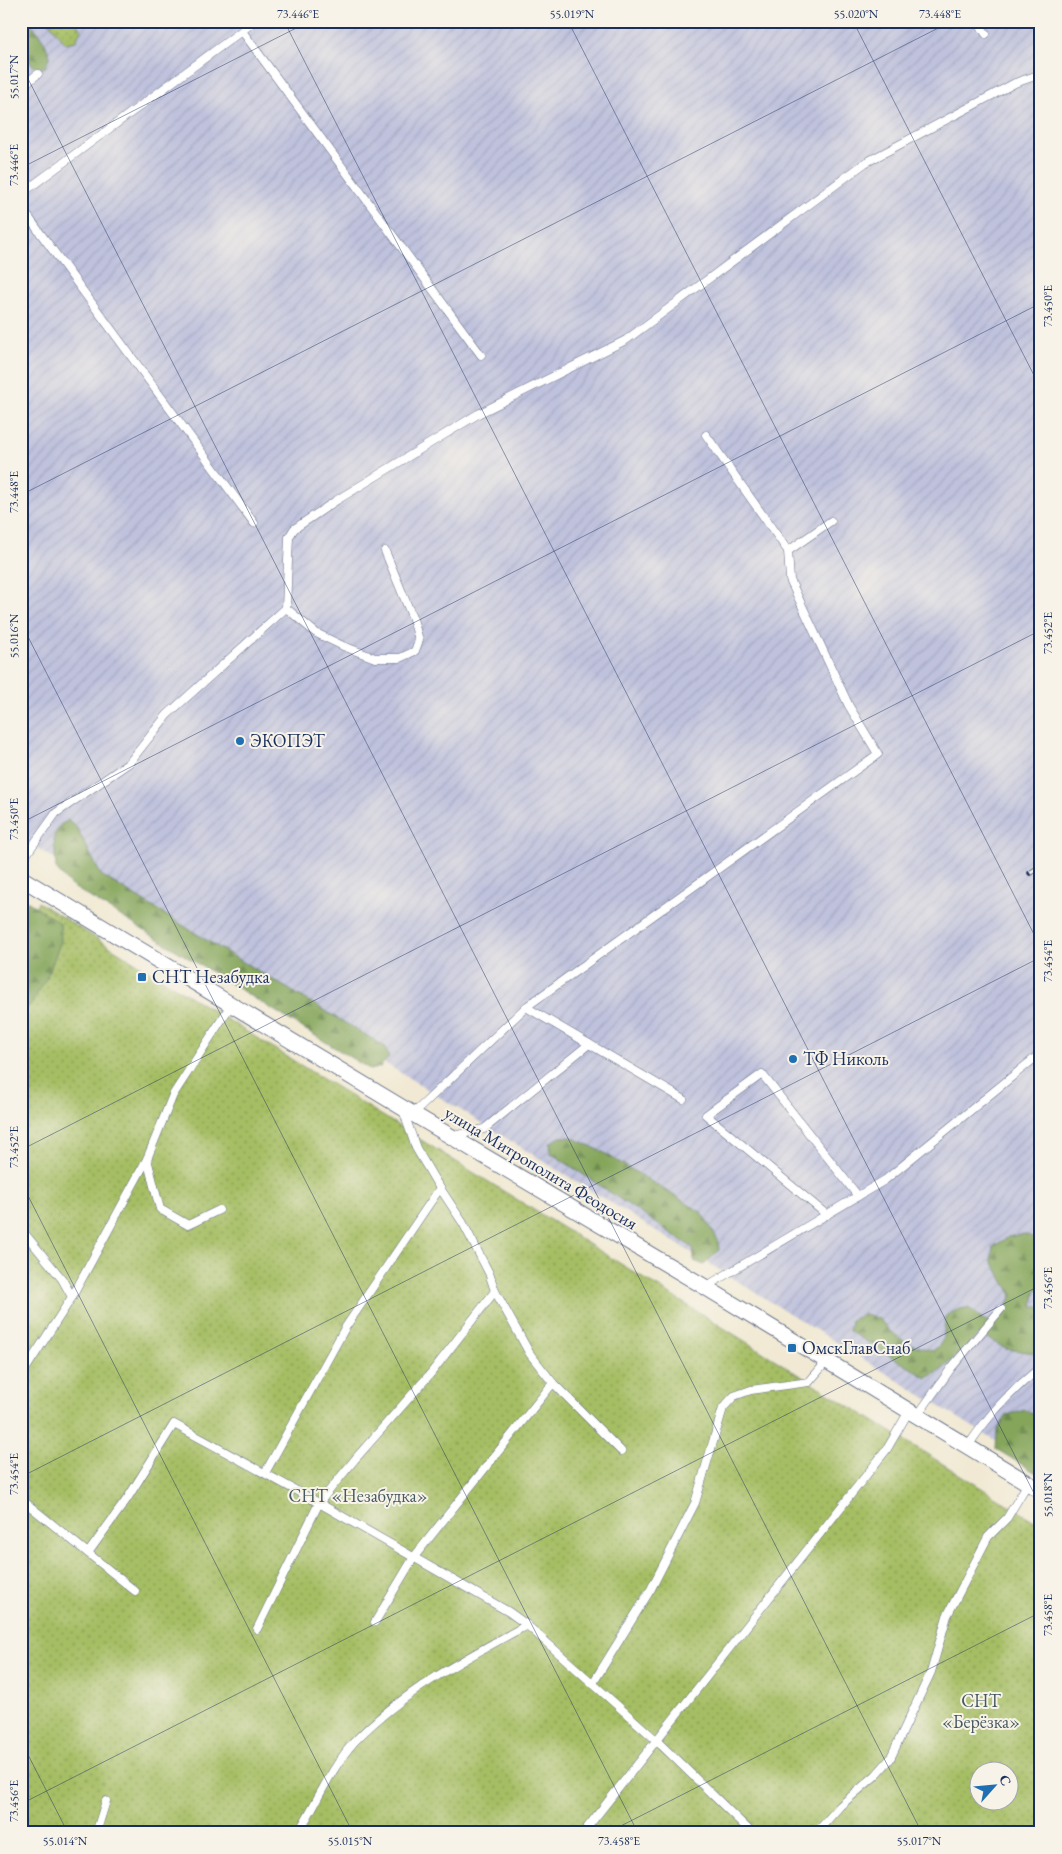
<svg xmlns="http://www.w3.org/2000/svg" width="1062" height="1854" viewBox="0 0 1062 1854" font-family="'EB Garamond',serif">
<defs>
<pattern id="industrial-furrows" width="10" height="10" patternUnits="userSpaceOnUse" patternTransform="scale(1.25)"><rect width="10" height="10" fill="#c0c2dd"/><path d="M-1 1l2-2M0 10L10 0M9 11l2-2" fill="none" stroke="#a4a7c0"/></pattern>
<pattern id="grass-dots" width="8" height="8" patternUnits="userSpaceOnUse" patternTransform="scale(1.25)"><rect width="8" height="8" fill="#a6be64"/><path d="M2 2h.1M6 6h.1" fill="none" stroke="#869b56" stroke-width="1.8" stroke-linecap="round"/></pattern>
<pattern id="forest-firs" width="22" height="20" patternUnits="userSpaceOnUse" patternTransform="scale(1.25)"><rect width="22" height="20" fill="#84a55a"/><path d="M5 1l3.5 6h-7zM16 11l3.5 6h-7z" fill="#6b874e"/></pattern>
</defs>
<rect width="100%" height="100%" fill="#f7f3e8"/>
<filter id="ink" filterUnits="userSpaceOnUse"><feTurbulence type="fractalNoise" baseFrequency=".02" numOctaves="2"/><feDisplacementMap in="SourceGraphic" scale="10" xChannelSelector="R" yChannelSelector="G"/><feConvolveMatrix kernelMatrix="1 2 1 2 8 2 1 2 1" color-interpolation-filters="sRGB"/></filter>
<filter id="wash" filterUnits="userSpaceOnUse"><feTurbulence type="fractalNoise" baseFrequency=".0096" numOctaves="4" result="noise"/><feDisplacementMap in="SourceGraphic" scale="20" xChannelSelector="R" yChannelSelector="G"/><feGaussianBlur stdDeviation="1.12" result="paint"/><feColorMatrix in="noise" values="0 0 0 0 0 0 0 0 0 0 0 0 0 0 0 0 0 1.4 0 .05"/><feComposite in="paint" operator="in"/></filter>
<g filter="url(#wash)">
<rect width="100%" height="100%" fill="#f1e9d3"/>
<path fill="url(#industrial-furrows)" d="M21 21H1041V1469L21 838Z"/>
<g fill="url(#grass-dots)" stroke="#607661" fill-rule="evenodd">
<path d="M48 21H75L81 30 76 41 65 43Z"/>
<path d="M38 902 1041 1525V1833H21V930ZM980 1772H1010V1802H980Z"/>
</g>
<g fill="url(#forest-firs)" stroke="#506a5c">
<path d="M21 21H30L44 41 50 56 45 67 36 68 21 54Z"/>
<path d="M69 820 77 828 101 875 218 947 384 1046 389 1057 380 1067 371 1070 70 885 56 869 54 836 60 825Z"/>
<path d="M21 897 60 923 61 941 47 977 31 1005 21 1009Z"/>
<path d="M560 1137H572L601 1151 701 1212 718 1240 719 1250 704 1265 694 1261 693 1248 551 1153 550 1143Z"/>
<path d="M1023 1234 1036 1238 1041 1243V1288L1036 1290 1033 1305 1041 1308V1348L1034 1353 1006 1349 980 1334 940 1371 927 1378 849 1331 851 1320 864 1314 878 1318 890 1331 907 1343 933 1351C951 1336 940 1332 947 1315 979 1297 969 1320 990 1321 994 1321 999 1318 1002 1317L1012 1295 991 1260 993 1247 1008 1237Z"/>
<path d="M1025 1410 1041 1416V1476L996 1449 997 1431 1007 1415Z"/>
</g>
</g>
<g filter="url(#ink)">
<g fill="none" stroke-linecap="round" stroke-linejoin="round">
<g stroke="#667087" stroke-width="9">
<g id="service">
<path d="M977 21 986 34"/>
<path d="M242 31 481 355"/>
<path d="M21 87 38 74"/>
<path d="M21 194 255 21"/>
<path d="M21 207 254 523"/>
<path d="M706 435 788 551 831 521"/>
<path d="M286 608 316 633 343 646 375 658H400L415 651 419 640 413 619 385 551"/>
<path d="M21 862 56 813 129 763 167 715 286 608 289 537 294 529 337 500 478 414 626 340 865 163 1015 83 1041 74"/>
<path d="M526 1007 683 1099"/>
<path d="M403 1110 416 1148 436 1182 463 1223 489 1273 495 1291 530 1354 553 1383 621 1451"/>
<path d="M413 1114 526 1007 878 754 849 706 790 580 788 551"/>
<path d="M453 1136 484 1129 589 1044"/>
<path d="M219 1210 188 1225 160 1209 147 1159 173 1095 231 1005"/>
<path d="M827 1215 706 1115 762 1074 858 1196"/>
<path d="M21 1229 62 1279 72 1297 21 1376"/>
<path d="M705 1287 885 1180 1041 1053"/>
<path d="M72 1297 147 1159"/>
<path d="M917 1416 952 1367 1001 1309"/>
<path d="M968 1446C990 1413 1010 1392 1041 1367"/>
<path d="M265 1473 345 1328 440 1188"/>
<path d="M21 1499 135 1591"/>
<path d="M88 1553 127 1499 174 1424 319 1503 509 1612 527 1625 655 1739 752 1833"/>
<path d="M375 1622 414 1557 553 1383"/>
<path d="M257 1629 319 1503 356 1458 431 1373 495 1291"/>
<path d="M593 1683 651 1589 695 1503 723 1408 734 1396 751 1390 809 1382 827 1361"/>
<path d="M96 1833 106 1801"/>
<path d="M298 1833C315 1805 333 1765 354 1742 403 1691 466 1658 527 1625"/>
<path d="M583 1833 887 1449 909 1411"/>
<path d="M816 1833 840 1806 876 1775 890 1759 931 1672 947 1616 988 1537 1007 1518 1028 1483"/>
</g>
</g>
<g stroke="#667087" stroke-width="17">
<path id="minor" d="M21 878 403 1108 705 1287 1041 1491"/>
</g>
<use href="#service" stroke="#fff" stroke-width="8"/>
<use href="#minor" stroke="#fff" stroke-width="15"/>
<g stroke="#1b2f5e" stroke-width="5.5">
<path id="rail" d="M1030 873 1041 866"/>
</g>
<use href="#rail" stroke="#f7f3e8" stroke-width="4" stroke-dasharray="11" stroke-linecap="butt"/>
</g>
</g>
<path fill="none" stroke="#1b2f5e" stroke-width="1" stroke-opacity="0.45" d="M284 21 1041 1507M568 21 1041 948M853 21 1041 389M21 65 922 1833M21 168 310 21M21 495 952 21M21 623 638 1833M21 823 1041 303M21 1150 1041 630M21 1182 353 1833M21 1477 1041 957M21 1741 68 1833M21 1804 1041 1285M607 1833 1041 1612"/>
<g fill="#1f6fb2" stroke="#f7f3e8" stroke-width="2">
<circle cx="240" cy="741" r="5"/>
<rect x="137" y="972" width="10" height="10" rx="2.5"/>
<circle cx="793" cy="1059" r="5"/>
<rect x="787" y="1343" width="10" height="10" rx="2.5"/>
</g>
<g text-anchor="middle" stroke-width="4" stroke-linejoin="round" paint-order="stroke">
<g font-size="18" fill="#1b2f5e" stroke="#f7f3e8" text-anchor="start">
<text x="250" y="747">ЭКОПЭТ</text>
<text x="152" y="983">СНТ Незабудка</text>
<text x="803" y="1065">ТФ Николь</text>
<text x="802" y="1354">ОмскГлавСнаб</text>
</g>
<g font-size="18" fill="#1b2f5e" stroke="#f7f3e8">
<text transform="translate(541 1168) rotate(31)" y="6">улица Митрополита Феодосия</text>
</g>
<g font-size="18" fill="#455a60" stroke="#f7f3e8">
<text x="358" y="1502">СНТ «Незабудка»</text>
<text x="981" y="1707">СНТ<tspan x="981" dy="21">«Берёзка»</tspan></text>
</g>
</g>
<rect width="1062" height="1854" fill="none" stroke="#f7f3e8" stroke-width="55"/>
<g transform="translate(994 1786) rotate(63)"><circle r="24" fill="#f7f3e8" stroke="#9fa5b1"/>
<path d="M0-4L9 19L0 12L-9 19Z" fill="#1f6fb2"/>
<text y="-8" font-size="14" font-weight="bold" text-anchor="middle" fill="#1b2f5e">С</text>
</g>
<rect x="28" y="28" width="1006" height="1798" fill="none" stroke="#1b2f5e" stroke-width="2"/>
<g font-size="12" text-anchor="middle" fill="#1b2f5e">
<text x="298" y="18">73.446°E</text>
<text x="572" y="18">55.019°N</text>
<text x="856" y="18">55.020°N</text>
<text x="940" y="18">73.448°E</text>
<text transform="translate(14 77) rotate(-90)" y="4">55.017°N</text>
<text transform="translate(14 165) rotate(-90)" y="4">73.446°E</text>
<text transform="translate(1048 306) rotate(-90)" y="4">73.450°E</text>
<text transform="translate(14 492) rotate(-90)" y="4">73.448°E</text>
<text transform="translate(1048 633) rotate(-90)" y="4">73.452°E</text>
<text transform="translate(14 636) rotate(-90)" y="4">55.016°N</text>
<text transform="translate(14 819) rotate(-90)" y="4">73.450°E</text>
<text transform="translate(1048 961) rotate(-90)" y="4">73.454°E</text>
<text transform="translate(14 1147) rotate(-90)" y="4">73.452°E</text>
<text transform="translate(1048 1288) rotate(-90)" y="4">73.456°E</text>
<text transform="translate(14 1474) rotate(-90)" y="4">73.454°E</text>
<text transform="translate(1048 1495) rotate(-90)" y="4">55.018°N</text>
<text transform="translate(1048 1615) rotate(-90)" y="4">73.458°E</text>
<text transform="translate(14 1801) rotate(-90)" y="4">73.456°E</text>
<text x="65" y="1845">55.014°N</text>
<text x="350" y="1845">55.015°N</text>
<text x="619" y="1845">73.458°E</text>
<text x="919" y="1845">55.017°N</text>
</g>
</svg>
